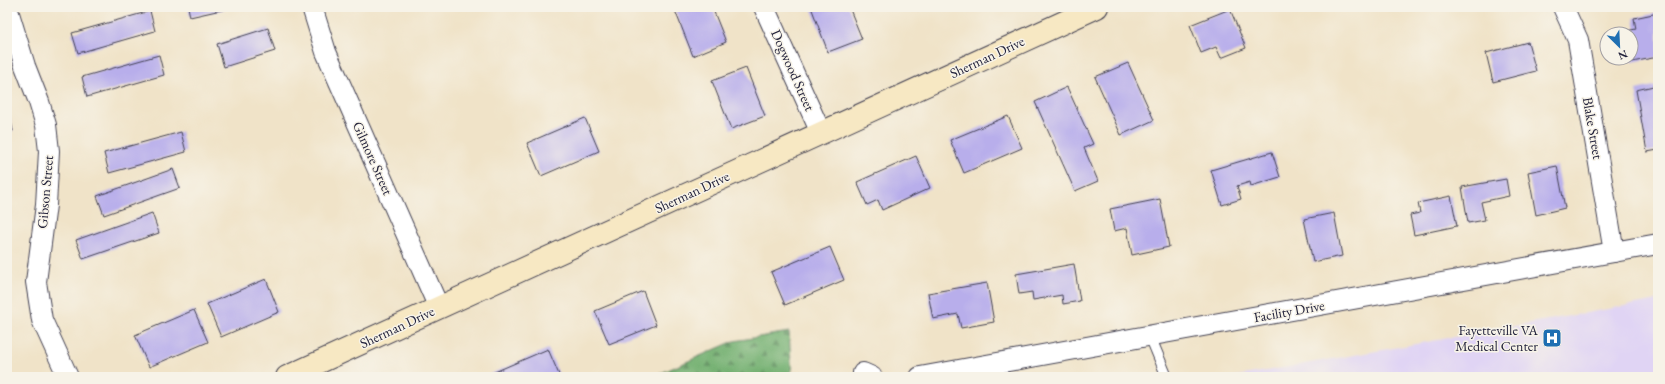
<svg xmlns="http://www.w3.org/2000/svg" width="1665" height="384" viewBox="0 0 1665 384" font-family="'EB Garamond',serif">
<defs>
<pattern id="forest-firs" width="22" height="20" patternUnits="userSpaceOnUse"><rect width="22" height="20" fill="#74b172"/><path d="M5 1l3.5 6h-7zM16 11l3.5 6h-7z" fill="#5f905f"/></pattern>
</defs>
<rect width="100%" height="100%" fill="#f7f3e8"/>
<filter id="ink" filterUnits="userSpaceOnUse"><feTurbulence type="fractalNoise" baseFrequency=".025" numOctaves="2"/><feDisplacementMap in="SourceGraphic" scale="8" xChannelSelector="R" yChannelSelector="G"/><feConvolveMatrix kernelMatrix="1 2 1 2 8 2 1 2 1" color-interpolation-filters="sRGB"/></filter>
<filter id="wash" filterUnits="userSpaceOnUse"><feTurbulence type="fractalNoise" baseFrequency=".012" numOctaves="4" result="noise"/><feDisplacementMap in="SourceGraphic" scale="16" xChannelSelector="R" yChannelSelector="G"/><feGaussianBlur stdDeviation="0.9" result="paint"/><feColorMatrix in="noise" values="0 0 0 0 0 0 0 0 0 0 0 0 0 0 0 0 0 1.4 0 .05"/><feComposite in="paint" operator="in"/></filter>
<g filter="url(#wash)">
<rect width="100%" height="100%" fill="#f0e3c8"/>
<path fill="#e0d4f4" d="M1658 300V377H1233Z"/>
<path fill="url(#forest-firs)" stroke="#4b6a56" d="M789 332 792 377H652L734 341Z"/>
<g id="blocks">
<g fill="#b8aeeb">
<path d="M188 7H230V8L190 17Z"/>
<path d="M676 7H712L726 42 693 56 674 8Z"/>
<path d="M811 7H849L862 39 828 52Z"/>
<path d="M1230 9 1246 48 1221 58 1216 47 1201 53 1190 25Z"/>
<path d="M150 11 155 31 78 53 72 33Z"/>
<path d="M1658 13V57L1632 62 1631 34H1626V31L1636 29 1634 18Z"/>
<path d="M268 28 275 51 224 67 217 44Z"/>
<path d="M1528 42 1536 71 1493 82 1486 53Z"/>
<path d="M159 55 164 75 87 97 82 77Z"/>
<path d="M1128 63 1154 120 1121 135 1095 77Z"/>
<path d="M746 68 765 116 731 129 712 81Z"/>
<path d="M1658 85V150L1647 152 1636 90Z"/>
<path d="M1067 87 1093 144 1084 148 1098 181 1075 191 1035 102Z"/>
<path d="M7 111H9L13 131 7 132Z"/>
<path d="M1008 116 1022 148 964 173 950 140Z"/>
<path d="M585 118 599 151 541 176 527 143Z"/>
<path d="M181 132 186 152 109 173 104 153Z"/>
<path d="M1272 152 1280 177 1251 186 1250 182 1237 186 1241 199 1222 205 1211 170Z"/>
<path d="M916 156 930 188 882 210 878 200 867 205 857 182Z"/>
<path d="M1557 166 1565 208 1536 215 1528 172Z"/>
<path d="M173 169 180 188 104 215 97 196Z"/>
<path d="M1506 179 1509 196 1481 202 1485 220 1468 223 1462 187Z"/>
<path d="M1451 196 1457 226 1414 235 1410 215 1420 213 1418 203Z"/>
<path d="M1160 199 1169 247 1132 255 1127 228 1114 231 1110 209Z"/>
<path d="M152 213 159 233 83 259 76 240Z"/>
<path d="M1334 213 1342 256 1313 262 1304 219Z"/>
<path d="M830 247 844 280 785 305 771 272Z"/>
<path d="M1074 264 1080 301 1063 304 1062 295 1033 300 1032 292 1019 294 1016 274Z"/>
<path d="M266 279 279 312 221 337 207 304Z"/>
<path d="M987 283 994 322 961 328 958 314 933 319 928 293Z"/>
<path d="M643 291 656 325 609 344 595 311Z"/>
<path d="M194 310 208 342 149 367 135 335Z"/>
<path d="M548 349 560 377H491L490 374Z"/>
</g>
</g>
</g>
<g filter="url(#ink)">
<use href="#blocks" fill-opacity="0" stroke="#413f50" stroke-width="1"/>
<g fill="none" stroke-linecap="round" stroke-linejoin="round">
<g stroke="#413f50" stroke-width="12">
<path id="lane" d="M1150 336 1167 377"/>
</g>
<g stroke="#413f50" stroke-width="22">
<g id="street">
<path d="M7 7 25 66 39 102 46 125 49 151 46 205 36 282 42 320 68 377"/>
<path d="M312 7 326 52 439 308"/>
<path d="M764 7 821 133"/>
<path d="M1563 7 1578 40 1614 252"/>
<path d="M863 373 872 377"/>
<path d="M920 377 1658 244"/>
</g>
</g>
<g stroke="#413f50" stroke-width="24">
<path id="secondary" d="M287 377 1097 7"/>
</g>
<use href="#lane" stroke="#fff" stroke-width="10"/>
<use href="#street" stroke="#fff" stroke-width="20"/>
<use href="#secondary" stroke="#f7e8c3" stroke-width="22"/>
</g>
</g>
<defs>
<g id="hospital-square" transform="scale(1)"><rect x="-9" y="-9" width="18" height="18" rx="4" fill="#1f6fb2" stroke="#f7f3e8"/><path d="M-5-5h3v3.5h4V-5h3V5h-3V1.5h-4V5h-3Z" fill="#fff"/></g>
</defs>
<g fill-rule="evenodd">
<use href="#hospital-square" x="1552" y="338"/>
</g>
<g text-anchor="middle" stroke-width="3" stroke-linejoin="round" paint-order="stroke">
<g font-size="14" fill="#22223b" stroke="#f7f3e8">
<text transform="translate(987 57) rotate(-25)" y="5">Sherman Drive</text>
<text transform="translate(793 70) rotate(66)" y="5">Dogwood Street</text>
<text transform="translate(1593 128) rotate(80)" y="5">Blake Street</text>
<text transform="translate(373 158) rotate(66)" y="5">Gilmore Street</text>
<text transform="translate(45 192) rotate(-85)" y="5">Gibson Street</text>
<text transform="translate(692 192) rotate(-25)" y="5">Sherman Drive</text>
<text transform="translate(1289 311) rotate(-10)" y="5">Facility Drive</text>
<text transform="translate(397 327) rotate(-25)" y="5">Sherman Drive</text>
</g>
<g font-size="14" fill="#22223b" stroke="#f7f3e8" text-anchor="end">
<text x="1538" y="335">Fayetteville VA<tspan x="1538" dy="16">Medical Center</tspan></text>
</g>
</g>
<rect width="1665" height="384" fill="none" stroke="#f7f3e8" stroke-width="24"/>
<g transform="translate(1619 46) rotate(156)"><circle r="19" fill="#f7f3e8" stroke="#a29fa3"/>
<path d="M0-3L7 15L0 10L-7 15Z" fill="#1f6fb2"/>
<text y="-6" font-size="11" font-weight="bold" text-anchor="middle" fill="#22223b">N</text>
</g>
</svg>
